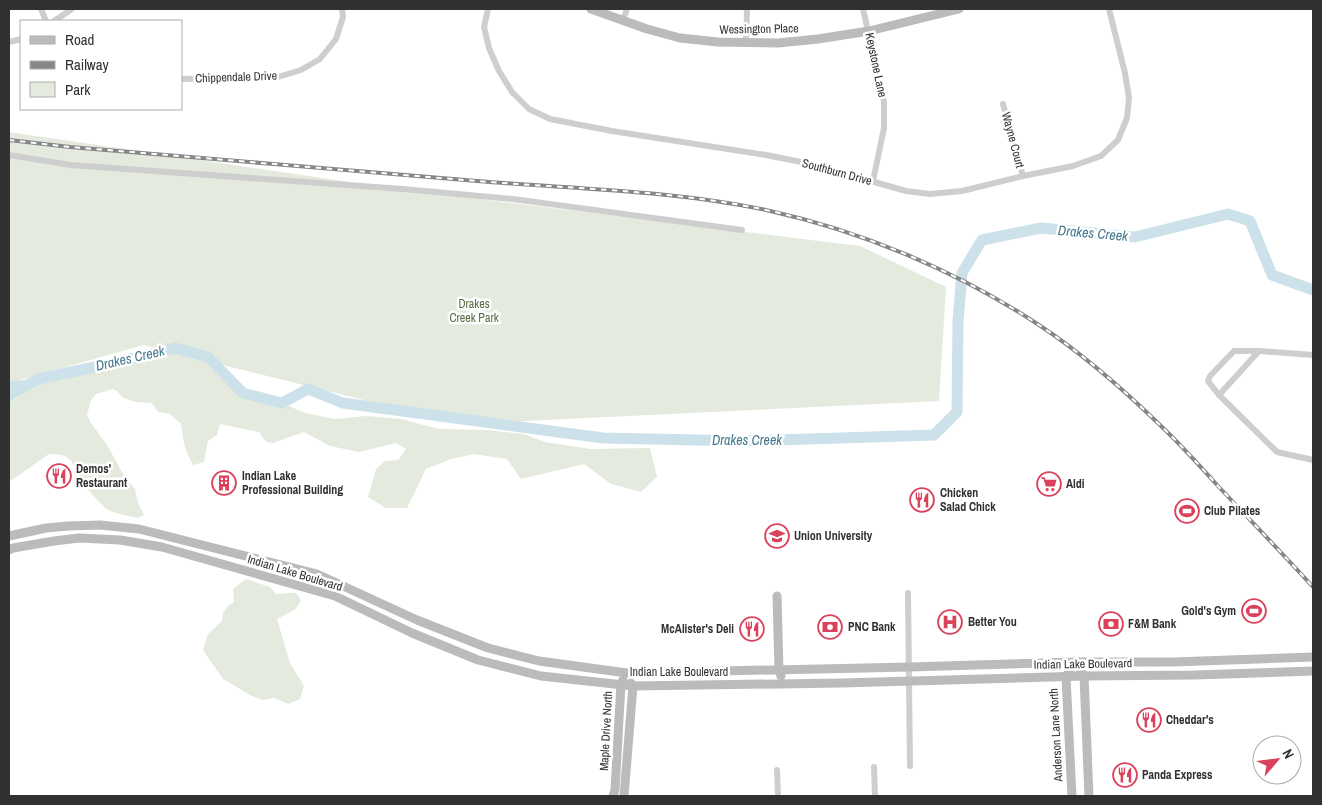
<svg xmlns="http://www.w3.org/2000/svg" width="1322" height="805" viewBox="0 0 1322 805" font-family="'Archivo Narrow',sans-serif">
<rect width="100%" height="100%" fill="#fff"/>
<g fill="#e5eade">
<path d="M9 132 391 188 860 246 946 287 939 401 461 424 215 363 243 393 282 403 305 413 335 419 366 416 401 419 439 429 486 430 524 434 545 442 590 449 650 448 657 477 641 492 611 484 584 464 521 479 507 459 474 454 451 459 426 469 407 508H386L368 497 376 469 385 461 398 460 406 449 396 443 359 452 330 446 304 432 273 443 266 442 259 432 220 424 217 435 208 441 204 462 193 465C185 451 183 441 181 424L170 414 158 412 152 403 136 402 123 398 117 391 113 389 96 394 91 400 87 415 91 423 107 445 126 479 135 489 138 503 144 515 138 518C130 516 115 514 107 509 100 504 83 484 78 476L80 474C70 459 69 454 49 454L9 482V404L38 379 104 365 163 350 144 345 9 383Z"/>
<path d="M246 579 270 587 276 594C283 594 289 592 296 593L301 600 296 609 277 619 290 663 304 686 300 699 288 704 274 698 262 700 250 695 223 679 203 650 208 634 222 621 223 613 228 606 234 602 233 589Z"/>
</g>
<path fill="#cce1e9" d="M38 379 12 401 9 404V381Z"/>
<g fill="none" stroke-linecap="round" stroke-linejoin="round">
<path stroke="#cce1e9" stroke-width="11" d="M9 395 38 379 104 365 175 348 208 357 243 393 282 403 308 389 343 403 603 438 744 441 934 435 957 412 958 321 962 273 982 240 1041 228 1135 237 1228 214 1250 221 1272 275 1313 290"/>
<g stroke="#cecece" stroke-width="6">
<path d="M41 9 46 21"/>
<path d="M488 9 484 27 489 48 499 71 512 92 529 109 550 119 612 131 766 155 811 164 906 191 930 194 962 191 1023 176 1073 166 1101 156 1118 140 1127 118 1129 98 1125 73 1109 9"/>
<path d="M863 9 884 102V128L873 181"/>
<path d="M623 20 627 9"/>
<path d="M54 21 72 9"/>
<path d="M9 42 21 39"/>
<path d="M746 43 747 9"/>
<path d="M181 79 278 77 301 70 320 59 336 39 343 17 342 9"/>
<path d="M1003 104 1023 176"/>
<path d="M9 155 71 165 403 189 513 199 742 230"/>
<path d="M1313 355 1259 351 1219 395 1277 452 1313 460"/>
<path d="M1219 395 1208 381 1210 376 1234 351H1259"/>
<path d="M908 593 910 766"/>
<path d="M874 767 875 796"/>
<path d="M777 770 778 796"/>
</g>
<g stroke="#bbb" stroke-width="9">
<path d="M591 9 647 29 680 38 718 42 778 43 818 39 869 31 959 9"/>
<path d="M9 536 46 528 68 526 100 525 139 529 317 574 417 620 488 648 539 661 627 673 910 667 1075 662H1173L1313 657"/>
<path d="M9 550 13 548 54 541 79 538 120 540 162 547 335 596 412 633 478 660 541 676 633 686 842 683 1084 676 1194 675 1313 671"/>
<path d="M777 596 779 670 781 676"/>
<path d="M1075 662 1084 676 1089 796"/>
<path d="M613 796 615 790 621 684 623 680"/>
<path d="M624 796 633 686 631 683"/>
<path d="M1072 796 1066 677 1075 662"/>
</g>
<g stroke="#868686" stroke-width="4">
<path id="rail" d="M9 140 70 147C206 158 341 170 477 181 573 189 672 190 766 210 862 231 957 271 1039 325 1083 354 1123 389 1161 426 1181 445 1200 466 1218 486 1250 520 1282 553 1313 587"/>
</g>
<use href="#rail" stroke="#fff" stroke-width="2" stroke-dasharray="5.5" stroke-linecap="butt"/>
</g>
<defs>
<g id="restaurant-ring" transform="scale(1.25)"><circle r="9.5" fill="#fff" stroke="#da415a" stroke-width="1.5"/><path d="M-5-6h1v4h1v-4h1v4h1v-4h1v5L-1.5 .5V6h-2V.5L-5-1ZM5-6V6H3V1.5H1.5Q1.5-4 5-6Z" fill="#da415a"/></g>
<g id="building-ring" transform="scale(1.25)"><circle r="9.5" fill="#fff" stroke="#da415a" stroke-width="1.5"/><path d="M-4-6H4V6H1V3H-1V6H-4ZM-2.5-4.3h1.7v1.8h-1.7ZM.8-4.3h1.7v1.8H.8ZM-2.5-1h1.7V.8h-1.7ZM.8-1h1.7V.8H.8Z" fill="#da415a"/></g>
<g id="supermarket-ring" transform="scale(1.25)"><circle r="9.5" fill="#fff" stroke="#da415a" stroke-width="1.5"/><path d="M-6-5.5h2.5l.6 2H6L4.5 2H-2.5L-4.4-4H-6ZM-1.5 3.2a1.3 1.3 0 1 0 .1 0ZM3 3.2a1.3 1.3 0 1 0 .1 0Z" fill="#da415a"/></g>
<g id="stadium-ring" transform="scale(1.25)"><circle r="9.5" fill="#fff" stroke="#da415a" stroke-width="1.5"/><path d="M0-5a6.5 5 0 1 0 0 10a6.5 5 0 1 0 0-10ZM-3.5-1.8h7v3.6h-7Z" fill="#da415a"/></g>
<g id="university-ring" transform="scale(1.25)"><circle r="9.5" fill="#fff" stroke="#da415a" stroke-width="1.5"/><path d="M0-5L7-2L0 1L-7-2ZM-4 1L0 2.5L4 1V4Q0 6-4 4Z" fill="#da415a"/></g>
<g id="hospital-ring" transform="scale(1.25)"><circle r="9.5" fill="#fff" stroke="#da415a" stroke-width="1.5"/><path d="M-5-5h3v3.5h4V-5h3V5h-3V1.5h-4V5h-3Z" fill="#da415a"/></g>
<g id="bank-ring" transform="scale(1.25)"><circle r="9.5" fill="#fff" stroke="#da415a" stroke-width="1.5"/><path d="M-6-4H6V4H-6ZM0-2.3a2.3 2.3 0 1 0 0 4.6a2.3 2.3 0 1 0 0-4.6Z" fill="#da415a"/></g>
</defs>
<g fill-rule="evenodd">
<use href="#restaurant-ring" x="59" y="476"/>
<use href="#building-ring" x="224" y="483"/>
<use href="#supermarket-ring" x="1049" y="484"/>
<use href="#restaurant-ring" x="922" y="500"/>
<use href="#stadium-ring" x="1187" y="511"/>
<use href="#university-ring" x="777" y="536"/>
<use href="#stadium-ring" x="1254" y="611"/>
<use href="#hospital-ring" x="950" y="622"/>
<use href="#bank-ring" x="1111" y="624"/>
<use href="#bank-ring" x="830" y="627"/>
<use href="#restaurant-ring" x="752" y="629"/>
<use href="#restaurant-ring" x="1149" y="720"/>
<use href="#restaurant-ring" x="1125" y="775"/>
</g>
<g text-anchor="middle" stroke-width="5" stroke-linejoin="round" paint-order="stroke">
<g font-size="12" fill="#313131" stroke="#fff">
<text transform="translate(759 29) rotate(-1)" y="4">Wessington Place</text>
<text transform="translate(876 65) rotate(78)" y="4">Keystone Lane</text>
<text transform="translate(236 77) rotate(-2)" y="4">Chippendale Drive</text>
<text transform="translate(1013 140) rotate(75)" y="4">Wayne Court</text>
<text transform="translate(837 172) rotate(15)" y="4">Southburn Drive</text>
<text transform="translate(295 573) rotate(17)" y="4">Indian Lake Boulevard</text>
<text transform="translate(1083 664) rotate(-1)" y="4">Indian Lake Boulevard</text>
<text x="679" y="676">Indian Lake Boulevard</text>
<text transform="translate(606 731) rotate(-87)" y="4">Maple Drive North</text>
<text transform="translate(1056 735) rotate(-93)" y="4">Anderson Lane North</text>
</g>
<g font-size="12" fill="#586b41" stroke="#fff">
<text x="474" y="308">Drakes<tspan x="474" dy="14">Creek Park</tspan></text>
</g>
<g font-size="12" font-weight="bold" fill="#313131" stroke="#fff" text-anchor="start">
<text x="76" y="473">Demos'<tspan x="76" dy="14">Restaurant</tspan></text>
<text x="242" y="480">Indian Lake<tspan x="242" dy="14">Professional Building</tspan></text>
<text x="1066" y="488">Aldi</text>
<text x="940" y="497">Chicken<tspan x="940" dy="14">Salad Chick</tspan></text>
<text x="1204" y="515">Club Pilates</text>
<text x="794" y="540">Union University</text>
<text x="1236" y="615" text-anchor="end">Gold's Gym</text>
<text x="968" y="626">Better You</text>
<text x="1128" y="628">F&amp;M Bank</text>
<text x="848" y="631">PNC Bank</text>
<text x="734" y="633" text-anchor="end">McAlister's Deli</text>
<text x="1166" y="724">Cheddar's</text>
<text x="1142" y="779">Panda Express</text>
</g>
<g font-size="14" font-style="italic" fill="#44788f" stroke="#fff">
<text transform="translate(1093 233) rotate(5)" y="5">Drakes Creek</text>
<text transform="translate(130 358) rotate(-13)" y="5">Drakes Creek</text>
<text x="747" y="445">Drakes Creek</text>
</g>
</g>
<rect width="1322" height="805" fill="none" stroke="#313131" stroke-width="20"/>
<rect x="20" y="20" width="162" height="90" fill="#ffffff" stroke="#adadad"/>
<rect x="30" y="36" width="25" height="8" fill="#bbbbbb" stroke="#adadad"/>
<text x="65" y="45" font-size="15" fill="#313131">Road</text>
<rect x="30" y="61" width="25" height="8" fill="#868686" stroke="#adadad"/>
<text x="65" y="70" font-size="15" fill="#313131">Railway</text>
<rect x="30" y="82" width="25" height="15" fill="#e5eade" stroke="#adadad"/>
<text x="65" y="95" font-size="15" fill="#313131">Park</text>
<g transform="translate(1277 760) rotate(62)"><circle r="24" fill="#ffffff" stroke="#adadad"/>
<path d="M0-4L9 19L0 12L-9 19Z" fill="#da415a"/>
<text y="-8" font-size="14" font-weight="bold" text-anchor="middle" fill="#313131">N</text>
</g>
</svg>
